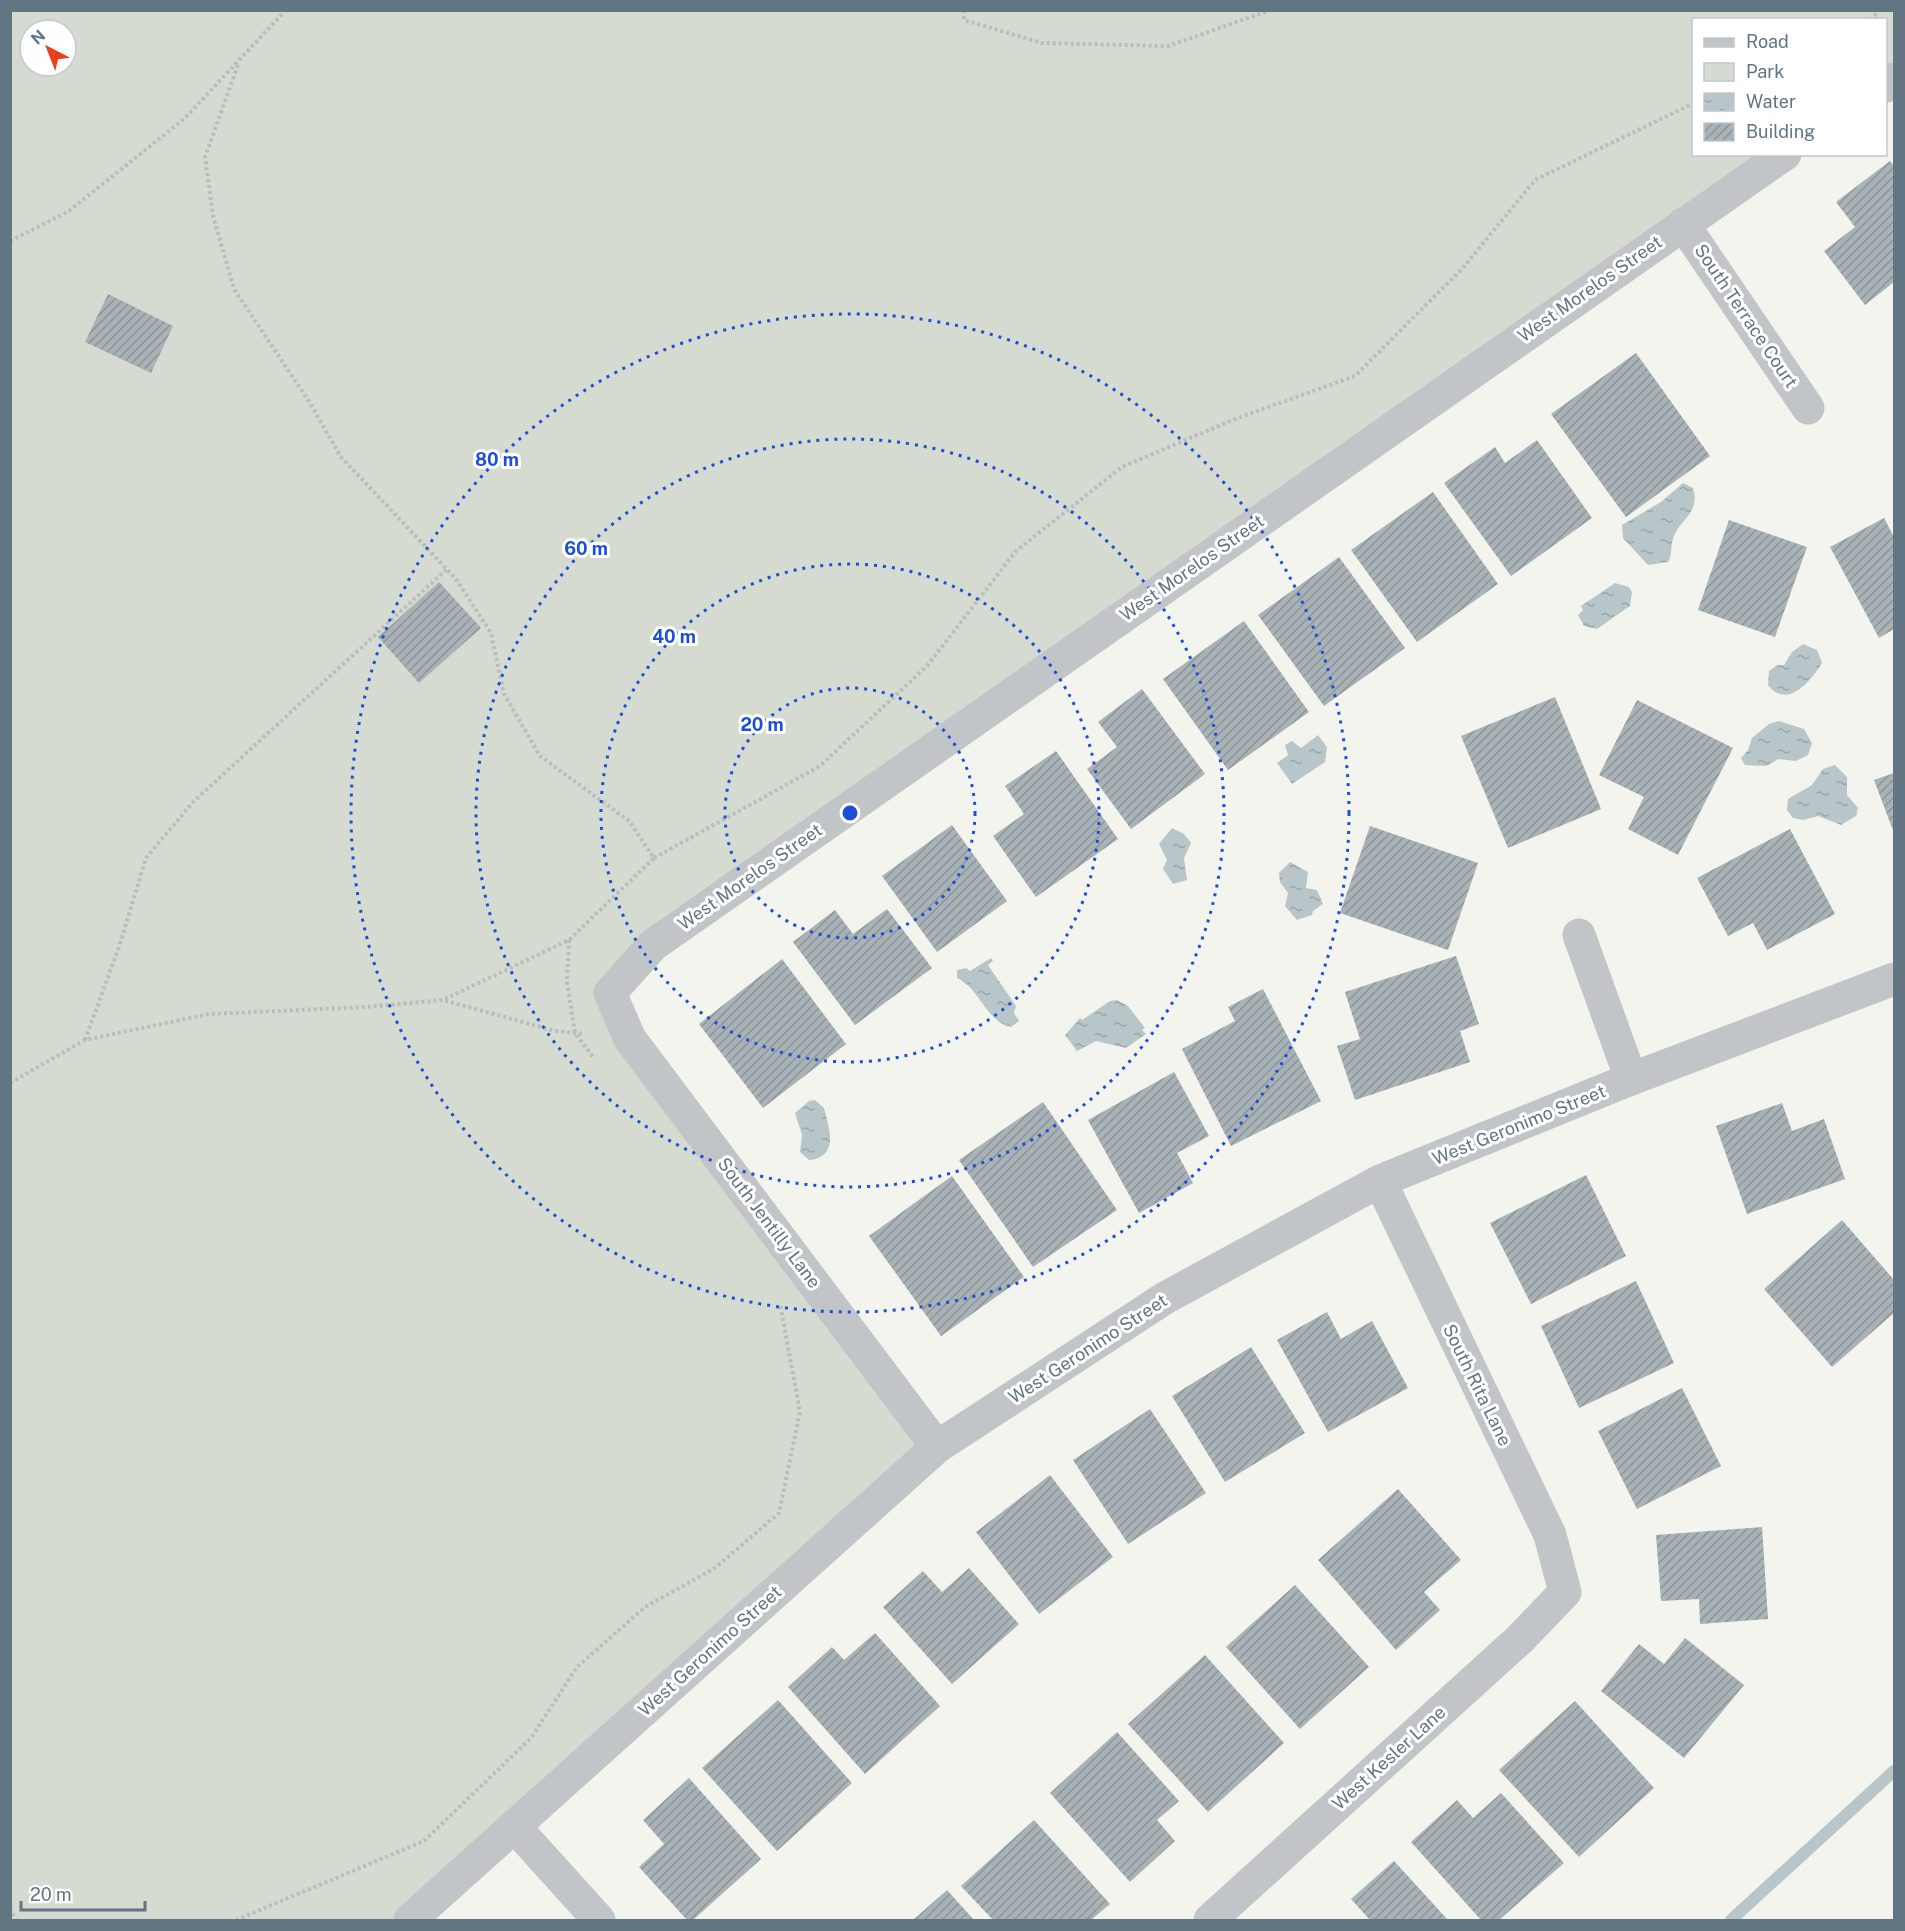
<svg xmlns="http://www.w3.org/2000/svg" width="1905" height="1931" viewBox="0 0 1905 1931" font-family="'Public Sans',sans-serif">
<defs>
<pattern id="water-ripples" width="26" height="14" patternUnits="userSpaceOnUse" patternTransform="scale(1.5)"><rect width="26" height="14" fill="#b8c6ca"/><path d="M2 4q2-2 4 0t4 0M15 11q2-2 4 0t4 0" fill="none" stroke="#99a5a9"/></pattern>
<pattern id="building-hatch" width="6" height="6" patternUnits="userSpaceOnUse" patternTransform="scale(1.5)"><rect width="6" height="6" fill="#a9b2b6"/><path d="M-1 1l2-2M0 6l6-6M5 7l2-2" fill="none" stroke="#8d9599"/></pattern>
</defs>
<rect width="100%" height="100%" fill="#f4f4ef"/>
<path fill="#d5dbd0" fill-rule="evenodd" d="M11 11H1894V79L1886 86V20H1694V154L1785 155 611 993 937 1447 410 1920H11ZM30 30H66V66H30Z"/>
<g fill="url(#water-ripples)">
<path d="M1683 483 1693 488C1701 514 1678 520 1673 539 1670 547 1673 554 1668 562L1648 565 1623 538 1622 525 1661 502Z"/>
<path d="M1615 583 1629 587 1632 592 1630 606 1597 629 1584 626 1578 615 1583 610 1581 606Z"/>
<path d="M1803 644 1817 650 1822 663C1811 681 1787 710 1768 685L1769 671 1777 665H1784L1792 652Z"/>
<path d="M1779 721 1804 729 1812 743 1808 755 1796 761 1778 759 1767 766 1745 765 1741 758 1748 750 1752 738 1769 724Z"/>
<path d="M1318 735 1327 747 1325 762 1292 784 1277 763 1288 755 1285 745 1292 741 1301 748Z"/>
<path d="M1835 765 1847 777V795L1858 808 1856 816 1841 825 1818 816 1803 820 1793 818 1787 810 1788 799 1812 785 1823 769Z"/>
<path d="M1172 828 1184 834 1191 843 1184 858 1187 880 1173 884 1163 869 1167 860 1159 844Z"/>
<path d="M1290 862 1308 872 1306 888 1317 890 1323 904 1313 911 1312 915 1297 920 1285 906 1288 893 1280 882 1279 873Z"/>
<path d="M991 958 993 961 988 965 1016 1006 1014 1013 1019 1021 1011 1027C986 1022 980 988 957 978V970L966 968 970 971Z"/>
<path d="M1117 1000 1128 1006 1145 1028 1142 1030 1146 1034 1126 1048 1096 1041 1077 1051 1065 1035 1080 1018 1082 1020 1110 1001Z"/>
<path d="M815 1100 824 1108C829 1128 840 1157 809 1160L800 1152 802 1135 795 1113 809 1101Z"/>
</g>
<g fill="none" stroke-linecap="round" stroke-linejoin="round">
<path stroke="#b8c6ca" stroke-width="12" d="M1731 1920 1894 1771"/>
</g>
<g fill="url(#building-hatch)">
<path d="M1890 161 1894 166V282L1865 305 1824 251 1855 227 1836 202Z"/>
<path d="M108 294 173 326 151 373 85 342Z"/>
<path d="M1636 353 1710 456 1626 517 1551 414Z"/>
<path d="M1537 440 1592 518 1511 576 1444 483 1495 447 1505 463Z"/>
<path d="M1433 492 1498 584 1417 642 1351 550Z"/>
<path d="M1884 518 1894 537V629L1879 638 1830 547Z"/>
<path d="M1729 520 1807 547 1775 637 1698 610Z"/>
<path d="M1339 557 1405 648 1324 706 1258 615Z"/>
<path d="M439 582 481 628 419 683 378 637Z"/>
<path d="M1244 621 1309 712 1228 770 1163 679Z"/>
<path d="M1142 689 1205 774 1131 829 1087 769 1117 747 1098 722Z"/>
<path d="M1555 697 1601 809 1508 848 1461 736Z"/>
<path d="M1637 700 1733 748 1678 855 1628 829 1644 797 1599 775Z"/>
<path d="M1056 751 1118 839 1036 897 993 836 1024 814 1005 786Z"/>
<path d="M1894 773V833L1874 780Z"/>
<path d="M952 825 1007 901 937 952 882 876Z"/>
<path d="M1370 826 1478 863 1448 950 1340 913Z"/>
<path d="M1790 829 1835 914 1767 950 1753 923 1728 936 1697 878Z"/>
<path d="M887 909 932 968 855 1025 793 942 835 910 853 934Z"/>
<path d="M1456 956 1479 1024 1460 1031 1470 1062 1355 1100 1337 1046 1360 1039 1345 992Z"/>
<path d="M782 959 846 1044 763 1108 699 1024Z"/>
<path d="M1263 989 1321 1101 1231 1146 1182 1049 1235 1021 1228 1007Z"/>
<path d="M1174 1072 1209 1136 1177 1153 1193 1183 1139 1213 1088 1120Z"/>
<path d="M1043 1102 1117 1210 1033 1267 959 1160Z"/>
<path d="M1782 1103 1792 1131 1824 1119 1845 1179 1747 1214 1716 1126Z"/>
<path d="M1586 1175 1626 1256 1531 1304 1490 1223Z"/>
<path d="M952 1176 1024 1277 941 1336 869 1236Z"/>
<path d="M1842 1220 1894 1280V1313L1832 1367 1764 1289Z"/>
<path d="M1636 1281 1674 1363 1579 1408 1541 1326Z"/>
<path d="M1327 1312 1341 1339 1372 1321 1408 1388 1328 1432 1277 1340Z"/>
<path d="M1251 1347 1305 1433 1225 1482 1172 1396Z"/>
<path d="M1682 1388 1721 1466 1637 1509 1598 1431Z"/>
<path d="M1150 1409 1206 1493 1128 1544 1073 1460Z"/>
<path d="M1050 1475 1113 1557 1039 1614 976 1532Z"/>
<path d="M1398 1489 1461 1560 1424 1592 1440 1610 1396 1650 1318 1560Z"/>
<path d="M1762 1527 1768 1619 1700 1624 1699 1599 1661 1601 1656 1535Z"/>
<path d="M969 1568 1019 1624 952 1684 883 1607 923 1571 942 1592Z"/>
<path d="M1295 1585 1369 1667 1300 1729 1226 1647Z"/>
<path d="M875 1633 940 1706 865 1774 788 1687 832 1647 844 1660Z"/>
<path d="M1685 1638 1744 1685 1684 1758 1601 1691 1639 1644 1664 1664Z"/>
<path d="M1205 1655 1284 1743 1208 1812 1128 1724Z"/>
<path d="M778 1700 852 1783 777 1851 702 1768Z"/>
<path d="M1575 1701 1654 1788 1579 1857 1499 1770Z"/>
<path d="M1117 1732 1179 1801 1157 1820 1175 1841 1130 1882 1050 1793Z"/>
<path d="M689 1778 761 1859 693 1920H687L639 1867 664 1844 643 1820Z"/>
<path d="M1501 1793 1564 1863 1499 1920H1481L1411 1842 1457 1800 1473 1818Z"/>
<path d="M1034 1820 1110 1904 1091 1920H993L961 1886Z"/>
<path d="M1394 1861 1448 1920H1370L1351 1899Z"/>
<path d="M947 1890 974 1920H913Z"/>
</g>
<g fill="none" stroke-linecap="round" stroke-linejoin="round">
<g stroke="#babdbf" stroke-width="4" stroke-dasharray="3 3" stroke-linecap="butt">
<path d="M964 10V20L1042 43 1168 46 1271 10"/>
<path d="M1870 20 1880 10"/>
<path d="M238 65 205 157 213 216 234 289 310 403 341 457 456 579 491 633 504 694 540 756 629 821 654 858 569 940 443 1000"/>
<path d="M10 241 69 211 184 119 286 10"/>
<path d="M654 858 820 766 927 666 1016 551 1122 467 1235 419 1355 376 1462 269 1535 180 1694 103"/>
<path d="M569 940 567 982 575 1033 593 1057"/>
<path d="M85 1040 119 947 146 858 193 802 447 569"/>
<path d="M10 1083 85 1040 209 1014 366 1007 443 1000 555 1031 585 1034"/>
<path d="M10 1908 16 1920"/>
<path d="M236 1920 424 1841 531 1738 577 1667 645 1607 715 1568 779 1513 800 1412 780 1304"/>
</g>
<g stroke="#c1c5c8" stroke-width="33">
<path d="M1886 86 1894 79"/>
<path d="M1683 224 1808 408"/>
<path d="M1579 935 1631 1079"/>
<path d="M937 1447 630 1039 610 993 653 945 1785 154"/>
<path d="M514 1826 599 1920"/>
<path d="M410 1920 937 1447 1165 1298 1380 1181 1631 1079 1894 979"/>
<path d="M1210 1920 1520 1639 1565 1592 1550 1535 1380 1181"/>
</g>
</g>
<g fill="none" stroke="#1d4ed8" stroke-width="3" stroke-dasharray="3 6">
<circle cx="850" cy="813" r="125"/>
<circle cx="850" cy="813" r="249"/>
<circle cx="850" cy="813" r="374"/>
<circle cx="850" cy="813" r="499"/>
</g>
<g text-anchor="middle" stroke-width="6" stroke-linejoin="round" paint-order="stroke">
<g font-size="18" fill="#617582" stroke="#fff">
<text transform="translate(1590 289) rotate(-35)" y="6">West Morelos Street</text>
<text transform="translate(1746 316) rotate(56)" y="6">South Terrace Court</text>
<text transform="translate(1192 568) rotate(-35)" y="6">West Morelos Street</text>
<text transform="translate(750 877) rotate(-35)" y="6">West Morelos Street</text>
<text transform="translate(1519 1125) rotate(-22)" y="6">West Geronimo Street</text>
<text transform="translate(769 1223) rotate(53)" y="6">South Jentilly Lane</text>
<text transform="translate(1088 1349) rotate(-33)" y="6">West Geronimo Street</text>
<text transform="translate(1477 1385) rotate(64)" y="6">South Rita Lane</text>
<text transform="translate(710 1651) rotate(-42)" y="6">West Geronimo Street</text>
<text transform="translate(1389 1758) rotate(-42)" y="6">West Kesler Lane</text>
</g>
</g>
<circle cx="850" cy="813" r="9" fill="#1d4ed8" stroke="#fff" stroke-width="3"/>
<g font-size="18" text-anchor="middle" font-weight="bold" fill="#1d4ed8" stroke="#fff" stroke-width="6" stroke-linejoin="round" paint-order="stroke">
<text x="497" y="466">80 m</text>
<text x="586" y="555">60 m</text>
<text x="674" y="643">40 m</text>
<text x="762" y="731">20 m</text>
</g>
<rect width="1905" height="1931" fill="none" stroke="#617582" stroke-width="24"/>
<rect x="1692" y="18" width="195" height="138" fill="#ffffff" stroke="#c0c8cd" stroke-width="1.5"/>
<rect x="1704" y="38" width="30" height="9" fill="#c1c5c8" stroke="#c0c8cd" stroke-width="1.5"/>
<text x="1746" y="48" font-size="18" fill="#617582">Road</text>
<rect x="1704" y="63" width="30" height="18" fill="#d5dbd0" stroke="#c0c8cd" stroke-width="1.5"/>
<text x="1746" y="78" font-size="18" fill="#617582">Park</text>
<rect x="1704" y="93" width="30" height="18" fill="url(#water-ripples)" stroke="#c0c8cd" stroke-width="1.5"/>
<text x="1746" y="108" font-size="18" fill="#617582">Water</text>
<rect x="1704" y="123" width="30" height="18" fill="url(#building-hatch)" stroke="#c0c8cd" stroke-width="1.5"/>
<text x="1746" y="138" font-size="18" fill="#617582">Building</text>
<g transform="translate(48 48) rotate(318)"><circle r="28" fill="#ffffff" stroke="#c0c8cd" stroke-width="1.5"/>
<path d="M0-4.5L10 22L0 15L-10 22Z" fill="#ea3f19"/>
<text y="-9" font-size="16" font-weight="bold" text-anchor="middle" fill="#617582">N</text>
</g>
<path d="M21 1901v9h124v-9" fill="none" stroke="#617582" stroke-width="3"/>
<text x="30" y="1901" font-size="18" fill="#617582" stroke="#ffffff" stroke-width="4.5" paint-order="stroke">20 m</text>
</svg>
